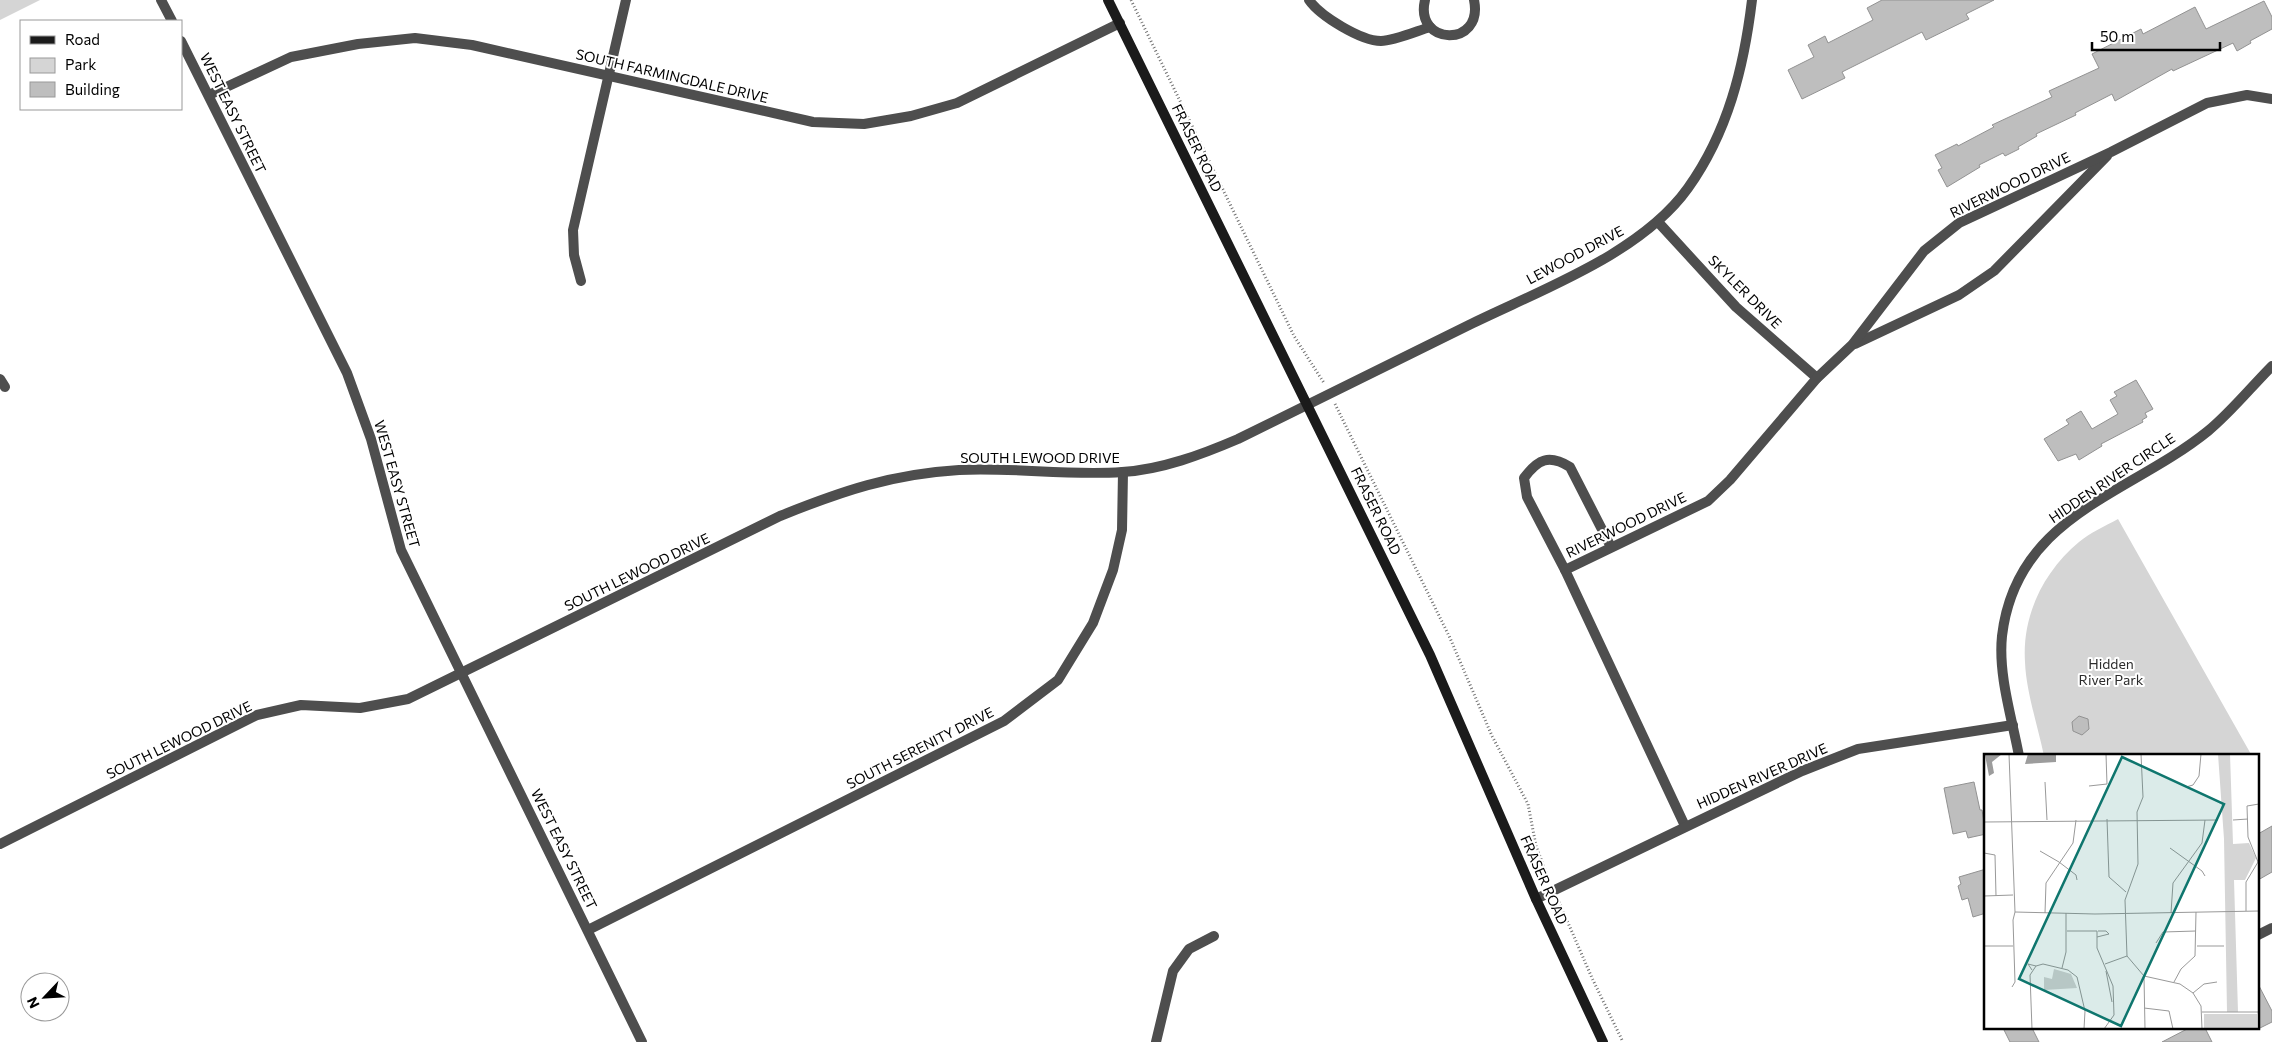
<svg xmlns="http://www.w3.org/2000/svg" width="2272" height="1042" viewBox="0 0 2272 1042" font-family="Commissioner,sans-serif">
<rect width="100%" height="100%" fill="#fff"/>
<g fill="#d5d5d5">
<path d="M0 0H40L0 20Z"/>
<path d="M2118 519 2252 756H2044C2038 727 2026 691 2025 662 2022 616 2043 572 2079 542 2090 533 2105 526 2118 519Z"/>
</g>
<g fill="#bebebe" stroke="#929292">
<path d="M1882 0H1994L1966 14 1969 19 1926 40 1922 32 1842 72 1845 78 1802 99 1788 70 1814 57 1808 45 1825 36 1828 43 1873 20 1867 8Z"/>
<path d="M2264 1 2272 17V29L2250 41 2251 43 2237 51 2233 43 2173 71 2172 69 2115 101 2112 94 2075 113 2076 115 2036 134 2037 136 2018 147 2019 149 2005 156 2003 153 1979 165 1980 167 1947 187 1938 170 1942 168 1935 155 1957 144 1958 146 1994 127 1992 125 2052 97 2049 91 2099 68 2092 54 2141 29 2143 34 2195 7 2206 29Z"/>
<path d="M2136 380 2153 409 2145 413 2147 417 2142 420 2143 422 2101 444 2102 446 2079 460 2076 454 2058 461 2044 439 2069 424 2066 420 2081 411 2092 429 2118 414 2110 400 2117 396 2114 392Z"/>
<path d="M2079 716 2088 719 2089 729 2082 735 2073 731 2072 722Z"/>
<path d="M1974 782 1980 810H1982L1986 834 1968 838 1966 831 1953 834 1944 788Z"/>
<path d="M2272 826V872L2258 880V834Z"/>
<path d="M1986 869V913L1973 917 1968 898 1962 900 1958 886 1961 884 1959 877Z"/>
<path d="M2258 984 2272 1011V1022L2258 1029Z"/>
<path d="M2003 1028H2032L2039 1042H2010Z"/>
<path d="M2189 1028H2205L2212 1042H2162Z"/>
</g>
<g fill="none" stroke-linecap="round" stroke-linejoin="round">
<g stroke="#707070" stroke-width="3" stroke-dasharray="1 2.5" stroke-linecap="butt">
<path d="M1131 0 1294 336 1324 383"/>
<path d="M1335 404 1450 638 1492 736 1528 804 1536 846 1549 880"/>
<path d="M1559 902 1592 978 1623 1042"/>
</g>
<g stroke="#4e4e4e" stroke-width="10">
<path d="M161 0 172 21"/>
<path d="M1309 0C1320 16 1361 41 1381 41 1394 41 1417 31 1430 27"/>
<path d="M1425 0C1414 46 1484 48 1474 0"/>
<path d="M181 41 347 373 371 439 401 550 642 1042"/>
<path d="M209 95 291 57 358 44 415 38 472 45 813 122 864 124 911 116 957 103 1120 23"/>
<path d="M1658 222 1736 307 1817 378"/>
<path d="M581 281 574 255 573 230 626 0"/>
<path d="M1855 344 1959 295 1994 271 2107 156"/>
<path d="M0 379 5 387"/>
<path d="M1565 570 1527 497 1524 478C1538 459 1549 454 1570 467L1611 547"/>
<path d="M2019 756C2012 718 1998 675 2002 636 2016 515 2129 495 2208 431 2231 412 2251 387 2272 366"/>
<path d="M1685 826 1565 570 1708 501 1730 480 1817 378 1852 345 1924 251 1959 223 2111 152 2207 103 2247 95 2272 99"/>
<path d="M0 844 257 715 301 705 360 708 408 699 780 516C842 491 892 474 959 470 1013 467 1068 476 1122 472 1161 470 1203 454 1238 439 1315 401 1392 363 1469 325 1540 290 1641 254 1688 188 1728 132 1744 67 1752 0"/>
<path d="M1536 899 1802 771 1858 749 2013 725"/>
<path d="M588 930 1004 721 1058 680 1093 623 1113 570 1122 530 1123 472"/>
<path d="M2258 935 2272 928"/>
<path d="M1156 1042 1173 971 1189 949 1214 936"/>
</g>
<path stroke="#1b1b1b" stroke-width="10" d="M1108 0 1430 655 1536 899 1603 1042"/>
</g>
<g text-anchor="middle" stroke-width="4" stroke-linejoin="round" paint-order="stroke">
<g font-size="14" fill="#000" stroke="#fff">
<text transform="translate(672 76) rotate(13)" y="5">SOUTH FARMINGDALE DRIVE</text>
<text transform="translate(233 113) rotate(64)" y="5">WEST EASY STREET</text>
<text transform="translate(1197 148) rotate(64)" y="5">FRASER ROAD</text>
<text transform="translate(2010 185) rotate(-26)" y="5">RIVERWOOD DRIVE</text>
<text transform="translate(1575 255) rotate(-28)" y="5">LEWOOD DRIVE</text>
<text transform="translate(1745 292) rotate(45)" y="5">SKYLER DRIVE</text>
<text x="1040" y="463">SOUTH LEWOOD DRIVE</text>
<text transform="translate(2112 478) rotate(-34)" y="5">HIDDEN RIVER CIRCLE</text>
<text transform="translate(397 484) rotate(74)" y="5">WEST EASY STREET</text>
<text transform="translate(1376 511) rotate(64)" y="5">FRASER ROAD</text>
<text transform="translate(1626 525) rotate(-26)" y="5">RIVERWOOD DRIVE</text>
<text transform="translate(637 572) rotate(-26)" y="5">SOUTH LEWOOD DRIVE</text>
<text transform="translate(179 740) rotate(-26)" y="5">SOUTH LEWOOD DRIVE</text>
<text transform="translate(920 748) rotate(-27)" y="5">SOUTH SERENITY DRIVE</text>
<text transform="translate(1762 776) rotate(-24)" y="5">HIDDEN RIVER DRIVE</text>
<text transform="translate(564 849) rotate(64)" y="5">WEST EASY STREET</text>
<text transform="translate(1544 880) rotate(66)" y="5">FRASER ROAD</text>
</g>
<g font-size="14" fill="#2c2c2c" stroke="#fff">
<text x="2111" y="669">Hidden<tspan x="2111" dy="16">River Park</tspan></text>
</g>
</g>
<g transform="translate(1984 754)">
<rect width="275" height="275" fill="#fff"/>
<path d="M234 0H246L249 90 265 89 272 104 261 126H250L254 258H243L240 85ZM70 215 87 220 93 234 60 236V223L68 225ZM220 260H273V275L220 274Z" fill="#d5d5d5"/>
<path d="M18 0 8 8 10 19 5 22 1 1ZM44 0H72V8L41 10Z" fill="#9c9c9c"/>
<path fill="none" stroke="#999" stroke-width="1" d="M25 0 31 158M157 0 159 43 153 58 154 110 141 146 143 202 160 222 196 230 209 239 217 252 218 275M61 28 63 66M105 32 123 30 122 0M202 33 209 31 215 22 217 0M123 65 125 123 142 138M249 66 264 65M0 68 234 66M186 94 218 117 221 122M56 97 75 108 92 121 93 126M0 99 11 101 12 142M0 142 29 141M262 157V128L274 108 264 83 263 52 275 50M31 158 111 160 275 157M61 159 62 129 89 89 92 66M187 159 189 129 218 89 221 66M83 177H113V194L129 232 130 261 120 275M113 183 125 180 122 177H114M172 189 179 178 212 177M0 192H29M213 192H240M121 210 143 202M78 214 82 198V159M48 216 44 210 52 212M122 217 128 248M160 222 161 275M190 228 197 215 211 202 212 158M28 233 31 228 29 166 31 158M209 239 220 230 233 228M160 254 185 257 189 275M218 258H275M48 275 46 221 52 212 59 210 84 216 93 223 101 257 100 275"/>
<path fill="#0f766e" fill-opacity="0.15" stroke="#0f766e" stroke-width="2.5" d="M138 3 240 50 137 272 35 225Z"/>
<rect width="275" height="275" fill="none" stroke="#000" stroke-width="2.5"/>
</g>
<rect x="20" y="20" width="162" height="90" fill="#ffffff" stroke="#999999"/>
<rect x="30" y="36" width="25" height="8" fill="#1b1b1b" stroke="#999999"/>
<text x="65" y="45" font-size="15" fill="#000000">Road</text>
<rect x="30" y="58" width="25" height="15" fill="#d5d5d5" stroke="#999999"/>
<text x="65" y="70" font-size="15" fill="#000000">Park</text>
<rect x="30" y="82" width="25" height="15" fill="#bebebe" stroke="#999999"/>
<text x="65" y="95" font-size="15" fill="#000000">Building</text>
<g transform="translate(45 997) rotate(245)"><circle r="24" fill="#ffffff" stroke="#999999"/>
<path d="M0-4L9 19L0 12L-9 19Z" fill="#000000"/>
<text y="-8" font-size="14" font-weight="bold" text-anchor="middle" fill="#000000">N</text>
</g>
<path d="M2092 42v8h128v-8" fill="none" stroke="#000000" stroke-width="2.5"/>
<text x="2100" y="42" font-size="15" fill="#000000" stroke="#ffffff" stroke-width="4" paint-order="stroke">50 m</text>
</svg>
